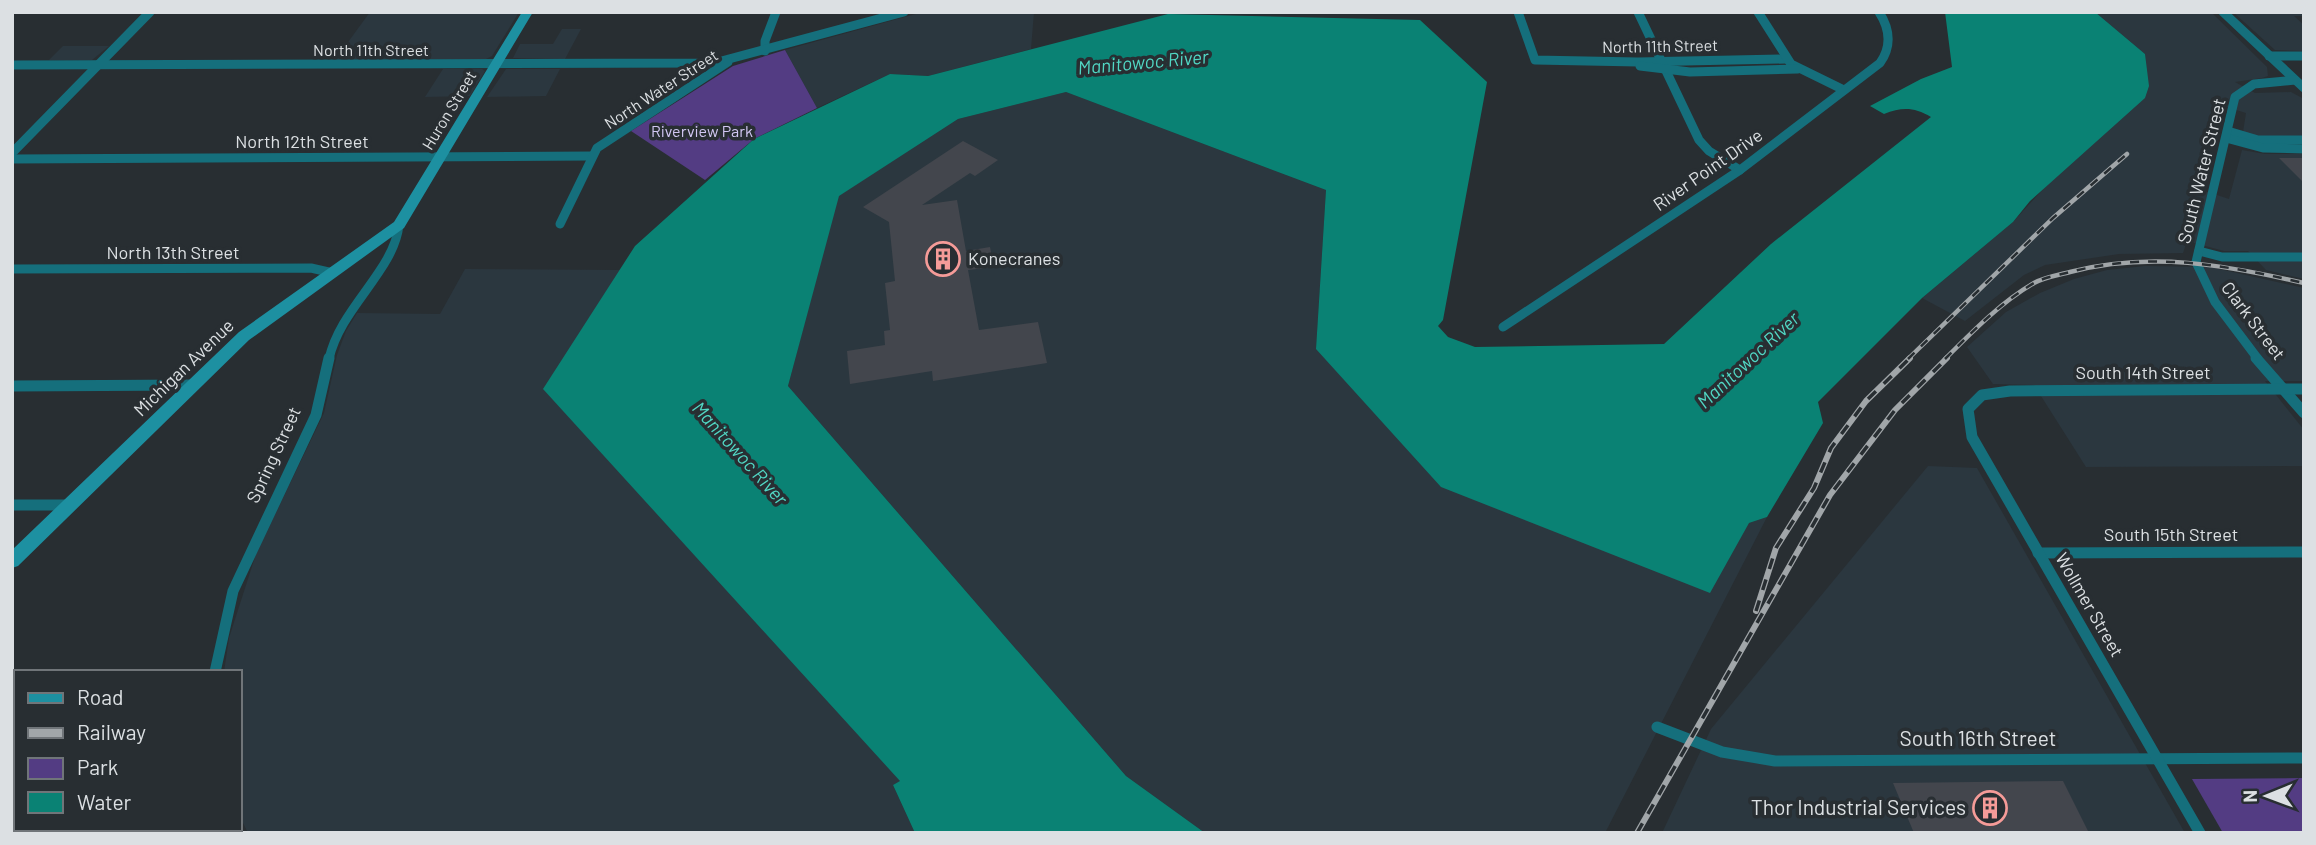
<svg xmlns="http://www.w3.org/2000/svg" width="2316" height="845" viewBox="0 0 2316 845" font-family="Barlow,sans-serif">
<rect width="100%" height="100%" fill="#282e32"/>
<g fill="#2b373f">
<path d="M370 12H519L492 56 486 59 335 60Z"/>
<path d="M923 12H1034L1031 49 928 76 890 74 817 108 785 50Z"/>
<path d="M2095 12H2211L2267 67 2268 76 2262 78 2235 82 2255 93 2291 92 2304 99V137H2260L2243 132 2246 113 2221 105 2199 189 2229 199 2242 150 2265 154H2304V279L2266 270 2248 251H2224L2187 241 2183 253 2119 254 2045 265 2024 275 1965 321 1922 298 2013 222 2146 77 2145 54Z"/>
<path d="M2233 12H2304V16H2294L2304 25V51L2275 50Z"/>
<path d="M562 29H581L565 59 513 58 520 44H553Z"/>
<path d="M63 46H109L92 60H49Z"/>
<path d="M443 69H482L485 71 470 96 425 97Z"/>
<path d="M506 69H560L546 96 487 97Z"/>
<path d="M1066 92 1326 190 1316 349 1749 523 1767 517 1605 833H1205L1126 776 788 386 838 196 958 119Z"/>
<path d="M2145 266 2210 267 2304 288V381H2265L2304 430V466L2086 467 2034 385 1993 384 1967 347 2006 312 2040 293 2074 279 2107 270Z"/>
<path d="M465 269 620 270 544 389 901 781 893 785 915 833H248L240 817V672H224L229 638 256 554 324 413 337 355 346 331 357 313 440 314Z"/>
<path d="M1928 466 1977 468 2185 833H1662L1711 729Z"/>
</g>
<g fill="#533c83">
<path d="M785 50 817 108 754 139 705 180 631 131 733 66Z"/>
<path d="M2304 778V833H2223L2192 779Z"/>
</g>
<path fill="#0a8274" d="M1945 12H2095L2145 54 2149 86 2145 98 2030 201 2013 222 1922 298 1818 402 1823 423 1767 517 1749 523 1710 593 1441 487 1316 349 1326 190 1066 92 958 119 839 196 788 386 1126 776 1205 833H915L893 785 900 781 543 389 635 246 754 139 890 74 928 76 1168 14 1420 20 1487 82 1443 320 1438 326 1448 337 1475 347 1664 344 1771 244 1931 117C1914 107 1902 107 1884 114L1870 106 1921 79 1952 67Z"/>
<g fill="#43464d">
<path d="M963 141 998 160 975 176 970 173 922 205 957 200 966 251 990 247 994 267 968 270 979 330 1038 322 1047 363 933 381 932 371 850 384 847 351 885 345 884 331 890 330 885 283 895 281 889 222 863 207Z"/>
<path d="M2279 158H2304V183Z"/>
<path d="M2063 781 2089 833H1914L1893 783Z"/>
</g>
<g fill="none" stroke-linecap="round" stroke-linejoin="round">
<g stroke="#156f7c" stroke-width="9">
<path d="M1518 12 1535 60 1638 62 1786 59"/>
<path d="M1638 12 1699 140 1709 151 1740 170"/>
<path d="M1758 12 1791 64 1844 90"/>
<path d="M2223 12 2304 88"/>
<path d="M765 51V41L776 12"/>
<path d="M2269 56H2304"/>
<path d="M12 65 714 63 904 12"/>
<path d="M1640 66 1690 72 1798 69"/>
<path d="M2231 132 2258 140H2304"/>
<path d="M2226 138 2263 148 2304 149"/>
<path d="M12 153 150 12"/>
<path d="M12 159 592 156"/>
<path d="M560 224 597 148 728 62"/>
<path d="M2199 251 2222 257H2304"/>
<path d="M12 269 311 268 333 273"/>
<path d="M1503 327 1740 170 1880 63C1892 46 1890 29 1879 12"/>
<path d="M329 359C340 308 394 271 399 225"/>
<path d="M2258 359 2215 302 2196 262 2235 97 2254 84 2295 80"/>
</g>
<g stroke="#156f7c" stroke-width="11">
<path d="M2256 358 2304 413"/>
<path d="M12 386 193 385"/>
<path d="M12 505H69"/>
<path d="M2038 553 2304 552"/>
<path d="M215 672 233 591 316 415 329 358"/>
<path d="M1657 727 1722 752 1775 761 2304 758"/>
<path d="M12 782H16"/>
<path d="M48 829V833"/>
<path d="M233 829 235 833"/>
<path d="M2200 833 1972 437 1968 409 1982 395 2010 391 2304 389"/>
</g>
<path fill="#1d90a1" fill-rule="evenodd" d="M522 12H533L404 228 249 340 18 566 12 568V550L239 332 394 222Z"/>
<g stroke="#a1a6a9" stroke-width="4.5">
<g id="rail-far1">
<path d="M1908 359 2053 218 2127 154"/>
<path d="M1945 359C1973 331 2000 303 2034 283 2045 277 2059 275 2070 272 2151 251 2225 265 2304 283"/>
</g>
</g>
<g stroke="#a1a6a9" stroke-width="6">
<g id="rail">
<path d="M1756 611 1776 548 1814 488 1831 448 1866 401 1910 358"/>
<path d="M1637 833 1830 495 1895 410 1947 358"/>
</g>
</g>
<use href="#rail-far1" stroke="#282e32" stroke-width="2.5" stroke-dasharray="9" stroke-linecap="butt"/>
<use href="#rail" stroke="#282e32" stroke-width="3.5" stroke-dasharray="11" stroke-linecap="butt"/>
</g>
<defs>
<g id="building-ring" transform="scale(1.75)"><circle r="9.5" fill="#282e32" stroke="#f59b98" stroke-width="1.5"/><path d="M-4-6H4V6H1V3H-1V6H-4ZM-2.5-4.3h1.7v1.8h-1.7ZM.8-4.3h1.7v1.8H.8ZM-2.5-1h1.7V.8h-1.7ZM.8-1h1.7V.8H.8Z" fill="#f59b98"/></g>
</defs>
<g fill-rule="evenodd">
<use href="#building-ring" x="943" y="259"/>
<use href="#building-ring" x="1990" y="808"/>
</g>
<g text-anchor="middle" stroke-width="7" stroke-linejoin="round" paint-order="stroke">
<g font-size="16" fill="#dce0e3" stroke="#282e32">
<text transform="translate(1660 46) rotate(-1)" y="6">North 11th Street</text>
<text x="371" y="56">North 11th Street</text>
<text transform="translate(661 89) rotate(-33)" y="6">North Water Street</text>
<text transform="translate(449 110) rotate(-59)" y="6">Huron Street</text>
</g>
<g font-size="16" fill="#d2c8f3" stroke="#282e32">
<text x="702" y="137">Riverview Park</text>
</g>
<g font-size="18" fill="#dce0e3" stroke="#282e32">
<text x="302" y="148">North 12th Street</text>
<text transform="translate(1708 170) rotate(-35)" y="6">River Point Drive</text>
<text transform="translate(2202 171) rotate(-76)" y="6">South Water Street</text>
<text x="173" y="259">North 13th Street</text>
<text transform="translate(2253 321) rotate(53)" y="6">Clark Street</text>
<text transform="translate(184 368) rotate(-44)" y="6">Michigan Avenue</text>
<text x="2143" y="379">South 14th Street</text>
<text transform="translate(274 455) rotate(-65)" y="6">Spring Street</text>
<text x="2171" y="541">South 15th Street</text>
<text transform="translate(2089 605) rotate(60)" y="6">Wollmer Street</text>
</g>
<g font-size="18" fill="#dce0e3" stroke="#282e32" text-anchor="start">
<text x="968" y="265">Konecranes</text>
</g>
<g font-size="19" font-style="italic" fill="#51d7c4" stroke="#282e32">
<text transform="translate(1143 62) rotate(-5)" y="7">Manitowoc River</text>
<text transform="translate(1748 360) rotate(-43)" y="7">Manitowoc River</text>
<text transform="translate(740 453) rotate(48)" y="7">Manitowoc River</text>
</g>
<g font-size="21" fill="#dce0e3" stroke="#282e32">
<text x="1978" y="746">South 16th Street</text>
</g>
<g font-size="21" fill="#dce0e3" stroke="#282e32" text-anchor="end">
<text x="1966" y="815">Thor Industrial Services</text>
</g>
</g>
<rect width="2316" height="845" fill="none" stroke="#dce0e3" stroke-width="28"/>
<rect x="14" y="670" width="228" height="161" fill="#282e32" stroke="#707579" stroke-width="2"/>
<rect x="28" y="693" width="35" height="10" fill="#1d90a1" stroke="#707579" stroke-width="2"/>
<text x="77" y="705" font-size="21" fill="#dce0e3">Road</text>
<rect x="28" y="728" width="35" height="10" fill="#a1a6a9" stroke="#707579" stroke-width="2"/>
<text x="77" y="740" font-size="21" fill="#dce0e3">Railway</text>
<rect x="28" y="758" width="35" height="21" fill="#533c83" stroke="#707579" stroke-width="2"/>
<text x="77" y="775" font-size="21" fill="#dce0e3">Park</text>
<rect x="28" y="792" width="35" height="21" fill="#0a8274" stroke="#707579" stroke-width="2"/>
<text x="77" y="810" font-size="21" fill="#dce0e3">Water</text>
<g transform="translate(2267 796) rotate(269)" stroke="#282e32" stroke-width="5" paint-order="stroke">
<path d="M0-5L12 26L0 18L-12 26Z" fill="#dce0e3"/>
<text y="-10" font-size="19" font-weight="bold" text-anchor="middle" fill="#dce0e3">N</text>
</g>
</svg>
